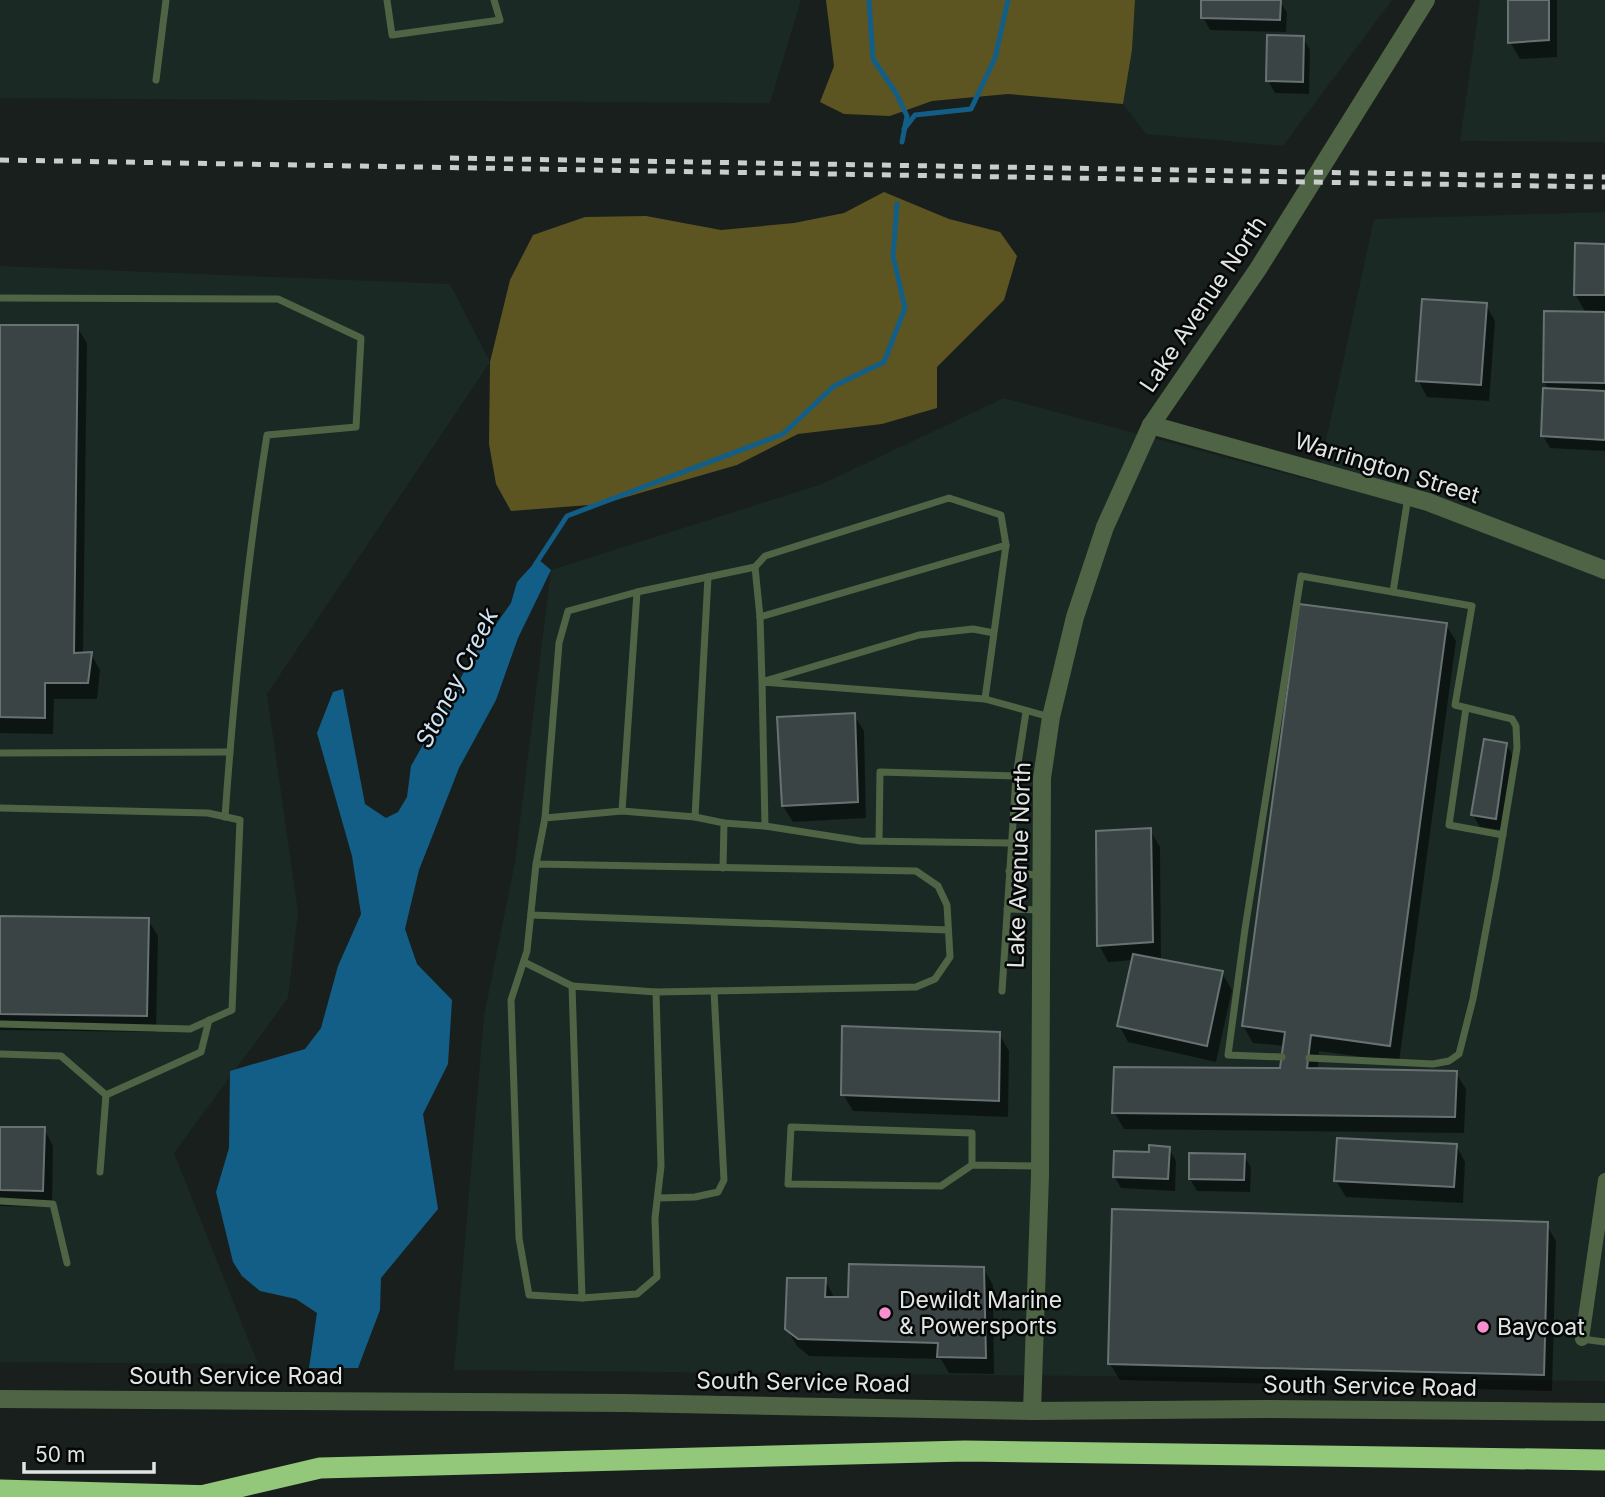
<svg xmlns="http://www.w3.org/2000/svg" width="1605" height="1497" viewBox="0 0 1605 1497" font-family="Inter,sans-serif">
<rect width="100%" height="100%" fill="#181f1c"/>
<g fill="#1a2924">
<path d="M0 0H801L770 103 0 98Z"/>
<path d="M1135 0H1392L1283 146 1146 134 1123 104 1132 50Z"/>
<path d="M1480 0H1605V142L1460 141Z"/>
<path d="M1605 212V1381L454 1370 484 1016 515 862 551 570 822 484 1004 398 1317 482 1374 219Z"/>
<path d="M0 266 450 284 490 362 267 694 298 912 288 998 174 1153 258 1364 0 1362Z"/>
</g>
<g fill="#5c5522">
<path d="M826 0H1135L1132 50 1123 104 1008 94 932 101 890 116 844 114 820 102 834 66Z"/>
<path d="M884 192 949 219 1000 232 1017 256 1004 300 937 367V408L882 424 798 434 737 465 602 504 511 511 496 484 489 444 490 362 510 280 533 235 585 217 646 216 721 230 794 223 844 213Z"/>
</g>
<path fill="#135e86" d="M538 559 551 570 518 638 496 700 459 768 419 870 405 929 417 964 452 1000 448 1064 423 1114 438 1209 381 1278 380 1310 358 1368H309L317 1313 296 1299 260 1291 242 1276 233 1262 216 1192 229 1148 230 1071 305 1049 321 1028 338 966 361 914 352 856 317 733 333 692 343 689 365 804 386 818 398 812 407 797 411 766 473 656 511 603 517 582Z"/>
<g fill="#0007">
<path d="M1203 0 1280 1 1287 13 1286 32 1210 30 1203 17Z"/>
<path d="M1510 0H1557V57L1520 59 1510 42Z"/>
<path d="M1303 38 1310 50 1309 94 1275 93 1268 81Z"/>
<path d="M1605 246V451L1550 448 1543 436 1549 390 1544 382 1586 313 1575 294Z"/>
<path d="M1486 305 1495 321 1489 401 1427 397 1418 380Z"/>
<path d="M0 326 77 327 87 343 83 654H91L100 670 97 699H54L53 734 0 733Z"/>
<path d="M1446 625 1456 641 1399 1062 1319 1051 1318 1070 1456 1073 1466 1089 1464 1133 1124 1129 1114 1112 1282 1070 1285 1046 1253 1043 1243 1026Z"/>
<path d="M854 715 864 731 866 818 793 822 783 806Z"/>
<path d="M1506 744 1513 756 1502 830 1480 827 1473 815Z"/>
<path d="M1150 830 1160 847 1161 961 1222 973 1232 990 1216 1062 1128 1042 1119 1025 1133 960 1108 962 1099 945Z"/>
<path d="M0 918 148 920 158 936 156 1032 0 1030Z"/>
<path d="M999 1034 1009 1051 1008 1117 853 1111 843 1094Z"/>
<path d="M0 1129H44L53 1146 52 1207 0 1206Z"/>
<path d="M1456 1145 1465 1162 1463 1203 1346 1197 1336 1181Z"/>
<path d="M1169 1148 1176 1161 1175 1191 1121 1188 1114 1176 1150 1154Z"/>
<path d="M1244 1155 1251 1168 1250 1192 1197 1191 1190 1179Z"/>
<path d="M1546 1224 1556 1241 1552 1391 1120 1380 1110 1364Z"/>
<path d="M983 1268 993 1285 994 1374 949 1373 941 1359 809 1356 797 1346 787 1329 825 1280 835 1299H850Z"/>
</g>
<g fill="none" stroke-linecap="round" stroke-linejoin="round">
<g stroke="#135e86" stroke-width="5">
<path d="M869 0 873 59 896 93 907 116 902 142"/>
<path d="M904 129 915 115 971 109 995 58 1008 0"/>
<path d="M535 565 567 516 783 434 834 386 884 362 905 308 893 256 897 204"/>
</g>
</g>
<g fill="#3b4445" stroke="#687273" stroke-width="2">
<path d="M1201 0H1281L1280 20 1201 18Z"/>
<path d="M1508 0H1549V40L1508 43Z"/>
<path d="M1267 35 1304 36 1303 82 1266 81Z"/>
<path d="M1575 243 1605 244V295H1574Z"/>
<path d="M1422 299 1487 303 1481 385 1416 381Z"/>
<path d="M1544 311 1605 312V383L1543 382Z"/>
<path d="M0 325H78L74 653 92 652 88 683H45V718L0 717Z"/>
<path d="M1543 388 1605 391V440L1541 436Z"/>
<path d="M1299 604 1447 623 1390 1046 1311 1035 1307 1068 1457 1071 1455 1117 1112 1113 1114 1067 1280 1068 1285 1032 1242 1026Z"/>
<path d="M855 713 858 802 782 806 777 717Z"/>
<path d="M1484 739 1507 743 1496 819 1471 815Z"/>
<path d="M1151 828 1153 942 1097 946 1096 831Z"/>
<path d="M0 916 149 918 147 1016 0 1014Z"/>
<path d="M1133 954 1223 971 1207 1046 1117 1026Z"/>
<path d="M842 1026 1000 1032 999 1101 841 1095Z"/>
<path d="M0 1127H45L43 1191 0 1190Z"/>
<path d="M1337 1138 1457 1144 1454 1187 1334 1181Z"/>
<path d="M1149 1145 1170 1147 1168 1179 1113 1177 1114 1151 1149 1152Z"/>
<path d="M1189 1153 1245 1154 1244 1180 1189 1179Z"/>
<path d="M1112 1209 1548 1222 1544 1375 1108 1364Z"/>
<path d="M849 1264 984 1267 986 1358 937 1357 938 1343 798 1339 785 1329 787 1278H826L825 1297H848Z"/>
</g>
<g fill="none" stroke-linecap="round" stroke-linejoin="round">
<g stroke="#4f6445" stroke-width="7">
<path d="M387 0 392 35 500 20 494 0"/>
<path d="M156 80 166 0"/>
<path d="M0 298 278 299 361 338 356 427 267 435C247 561 234 690 225 817"/>
<path d="M760 617 1006 545"/>
<path d="M994 633 1006 545 1001 515 949 498 765 556 755 567 760 617 762 682 985 699 994 633 973 629 919 635 762 682 765 826 861 841 1010 843"/>
<path d="M985 699 1050 717"/>
<path d="M1466 708 1449 825 1503 835"/>
<path d="M0 753 230 752"/>
<path d="M0 808 208 813 240 820 232 1010 190 1029 0 1024"/>
<path d="M622 811 695 817 724 823 765 826"/>
<path d="M695 817 708 577"/>
<path d="M545 818 559 643 568 611 637 592"/>
<path d="M879 841 880 772 1016 776"/>
<path d="M536 864 916 871 938 886 947 905 950 957 935 979 916 987 656 992 661 1166 655 1218 657 1277 637 1294 582 1298 529 1295 519 1238 511 1000 527 951 536 864 545 818 622 811 637 592 755 567"/>
<path d="M723 868 724 823"/>
<path d="M1009 871 1040 876"/>
<path d="M1007 909 1041 910"/>
<path d="M531 915 948 930"/>
<path d="M524 962 572 986"/>
<path d="M1002 991 1016 776 1026 712"/>
<path d="M0 1054 61 1056 106 1095"/>
<path d="M1282 1057 1228 1055 1245 929 1301 576 1393 592"/>
<path d="M1309 1058 1433 1064 1449 1061 1459 1054 1473 999 1496 876 1517 748 1516 726 1512 719 1455 705 1472 606 1393 592 1408 497"/>
<path d="M972 1165V1133L791 1127 788 1184 941 1186 972 1165 1039 1166"/>
<path d="M100 1172 106 1095 201 1052 209 1020"/>
<path d="M658 1198 695 1197 718 1192 724 1180 714 991"/>
<path d="M0 1201 53 1204 67 1263"/>
<path d="M582 1298 572 986 656 992"/>
<path d="M1582 1339 1605 1342"/>
</g>
<path stroke="#4f6445" stroke-width="14" d="M1582 1339 1605 1180"/>
<g stroke="#4f6445" stroke-width="18">
<path d="M1151 425 1428 502 1605 570"/>
<path d="M0 1399 625 1403 1032 1411 1265 1409 1605 1412"/>
<path d="M1032 1411 1040 1176 1042 778 1051 717 1075 617 1105 527 1151 425 1258 269 1426 0"/>
</g>
<g stroke="#93c77a" stroke-width="21">
<path d="M0 1490 214 1496"/>
<path d="M201 1496 320 1468 965 1451 1605 1460"/>
</g>
<g stroke="#c9cecc" stroke-width="5" stroke-dasharray="9 9" stroke-linecap="butt">
<path d="M450 158 1605 177"/>
<path d="M0 160 1605 187"/>
</g>
</g>
<g fill="#f690d0" stroke="#060807" stroke-width="2.5">
<circle cx="885" cy="1313" r="7"/>
<circle cx="1483" cy="1327" r="7"/>
</g>
<g text-anchor="middle" stroke-width="5" stroke-linejoin="round" paint-order="stroke">
<g font-size="23" fill="#e1e6e4" stroke="#060807">
<text transform="translate(1203 304) rotate(-56)" y="8">Lake Avenue North</text>
<text transform="translate(1387 468) rotate(17)" y="8">Warrington Street</text>
<text transform="translate(1019 865) rotate(-88)" y="8">Lake Avenue North</text>
<text x="236" y="1384">South Service Road</text>
<text transform="translate(803 1382) rotate(1)" y="8">South Service Road</text>
<text transform="translate(1370 1386) rotate(1)" y="8">South Service Road</text>
</g>
<g font-size="23" fill="#e1e6e4" stroke="#060807" text-anchor="start">
<text x="899" y="1308">Dewildt Marine<tspan x="899" dy="26">&amp; Powersports</tspan></text>
<text x="1497" y="1335">Baycoat</text>
</g>
<g font-size="24" font-style="italic" fill="#d0e4f3" stroke="#060807">
<text transform="translate(457 678) rotate(-63)" y="8">Stoney Creek</text>
</g>
</g>
<path d="M24 1462v10h130v-10" fill="none" stroke="#e1e6e4" stroke-width="3.5"/>
<text x="35" y="1462" font-size="21" fill="#e1e6e4" stroke="#060807" stroke-width="5" paint-order="stroke">50 m</text>
</svg>
